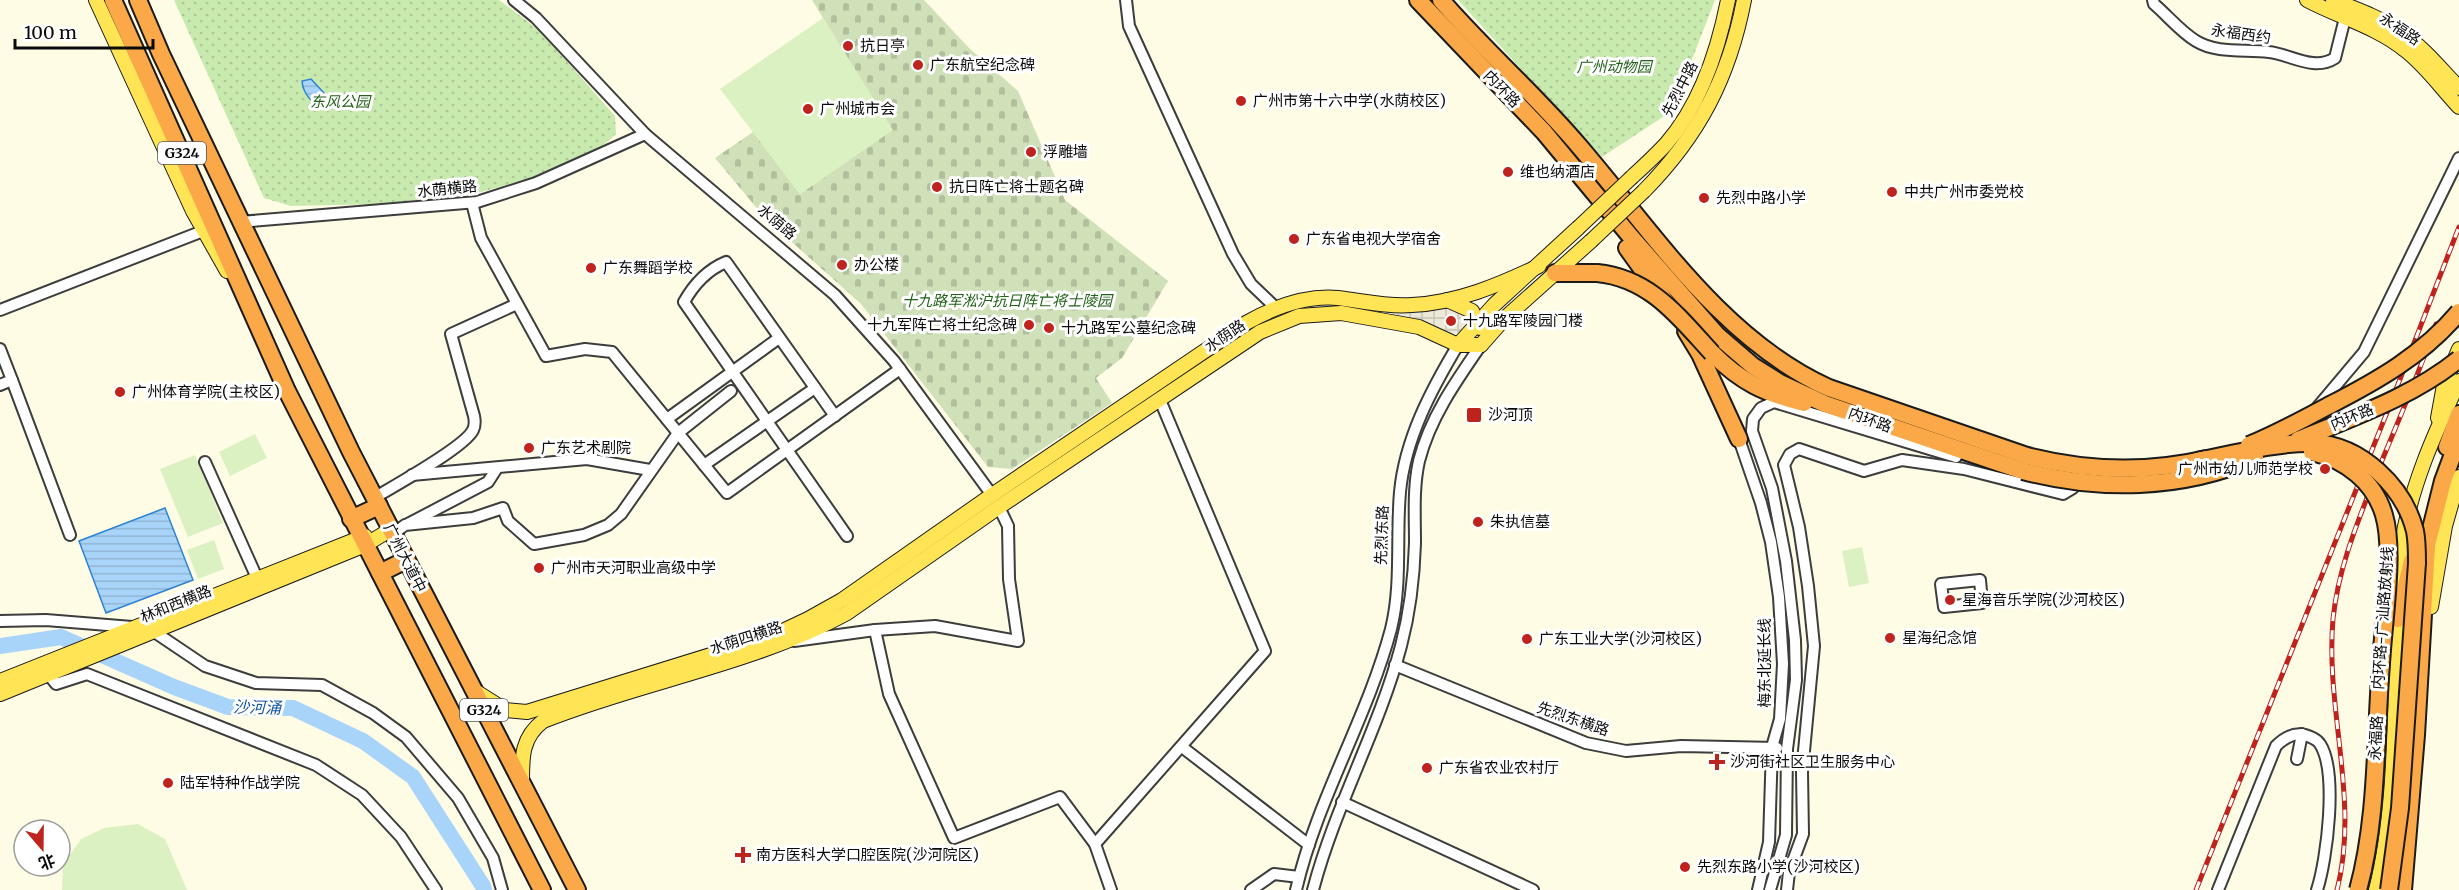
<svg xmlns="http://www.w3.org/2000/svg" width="2459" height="890" viewBox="0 0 2459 890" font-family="Merriweather,'Noto Sans SC',serif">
<defs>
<pattern id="green-dots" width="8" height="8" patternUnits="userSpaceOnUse" patternTransform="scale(1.5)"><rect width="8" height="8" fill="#c9eaaf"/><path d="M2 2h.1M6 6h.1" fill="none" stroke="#abc795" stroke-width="1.8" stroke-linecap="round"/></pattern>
<pattern id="cemetery-stones" width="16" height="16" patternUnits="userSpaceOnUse" patternTransform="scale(1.5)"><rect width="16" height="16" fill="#d0e0b8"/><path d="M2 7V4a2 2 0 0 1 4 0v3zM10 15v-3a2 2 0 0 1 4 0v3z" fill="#b1bf9d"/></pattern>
<pattern id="plaza-grid" width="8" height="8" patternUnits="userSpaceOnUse" patternTransform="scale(1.5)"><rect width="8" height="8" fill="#ede9d7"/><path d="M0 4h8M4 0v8" fill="none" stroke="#cac6b7"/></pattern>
<pattern id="water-rules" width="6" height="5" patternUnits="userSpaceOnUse" patternTransform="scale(1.5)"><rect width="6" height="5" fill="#a9d4f9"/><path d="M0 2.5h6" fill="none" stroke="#90b5d4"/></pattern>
</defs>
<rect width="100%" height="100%" fill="#fffce6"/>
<g fill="url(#green-dots)">
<path d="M174 0H499L539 30 615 116 616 134 591 156 542 176 477 193 381 204 291 206 264 198Z"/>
<path d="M1458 0H1715L1672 111 1602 157Z"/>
</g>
<path fill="url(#cemetery-stones)" d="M812 0H924L970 49 1018 91 1065 200 1168 281 1122 358 1096 378 1112 403 1012 469 988 467 861 304 765 218 715 158 753 132 800 194 892 130Z"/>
<g fill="#dcf1c1">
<path d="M823 18 893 130 800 194 720 89Z"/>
<path d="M255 434 267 458 230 476 219 452Z"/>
<path d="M195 455 223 523 188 537 160 469Z"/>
<path d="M214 540 224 569 198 579 187 550Z"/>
<path d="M1862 547 1869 583 1849 587 1842 551Z"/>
<path d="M138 824 165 839 187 890H62L63 865 81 839 104 828Z"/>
</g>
<path fill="url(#plaza-grid)" d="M1454 307 1460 309 1465 315V325L1462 331 1451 335 1390 315Z"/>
<g fill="url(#water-rules)" stroke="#2d83d3" stroke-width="1.5">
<path d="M311 79 324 93V108C312 105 303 93 302 81Z"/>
<path d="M165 508 193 580 106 613 79 541Z"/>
</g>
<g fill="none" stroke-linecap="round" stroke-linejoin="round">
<path stroke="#a9d4f9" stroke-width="16" d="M0 646 61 637 174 687 228 707 293 708 363 741 413 777 483 886 484 890"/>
<g stroke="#3d3d3d" stroke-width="14">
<g id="minor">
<path d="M514 0 536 18 645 134 835 295 894 361 992 495"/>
<path d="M1126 0 1129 26 1233 254 1251 284 1275 307"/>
<path d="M2153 0 2154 4C2168 16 2181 32 2196 41 2217 54 2245 49 2269 52 2290 54 2314 72 2335 58L2345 18"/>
<path d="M472 203 481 238 546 356 585 349 612 352 727 493 900 369"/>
<path d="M240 222 477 202 536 183 645 134"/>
<path d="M0 310 203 231"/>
<path d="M0 349 12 380 0 385"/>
<path d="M12 380 70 535"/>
<path d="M2316 409 2364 352 2459 158"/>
<path d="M835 416 726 262C707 270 694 284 684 302L847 536"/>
<path d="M667 419 779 338"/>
<path d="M1739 439 1761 503 1771 542 1779 597 1783 664 1780 719 1772 747 1769 842 1758 890"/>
<path d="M205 462 257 578"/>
<path d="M704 465 815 388"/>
<path d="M412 475 587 459 650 470"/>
<path d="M374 498C394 486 465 447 473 430 475 426 475 421 474 416L451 334 517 304"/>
<path d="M408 524 488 482 497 468"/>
<path d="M393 534 405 525 473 518 503 508 508 521 534 544 584 535 608 525 621 514 678 433 731 391"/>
<path d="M1980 580 1982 603 1944 607 1941 584Z"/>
<path d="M0 621 46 620 132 627"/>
<path d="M875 630 889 694 954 838 1060 797 1095 844"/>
<path d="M153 631 205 666 256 683 322 685 373 713 406 737 458 798 493 858 502 890"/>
<path d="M794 641 875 630 935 626 1018 641 1009 579 1008 526 999 507"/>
<path d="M1395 665 1586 743 1626 751 1681 746 1777 748"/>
<path d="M48 674 56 684 87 674 316 765 362 795 401 837 436 890"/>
<path d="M1182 747 1309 845"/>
<path d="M2297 759 2302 734"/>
<path d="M1342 802 1533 890"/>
<path d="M1111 890 1095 844 1265 651 1160 400"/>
<path d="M1251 890 1274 874 1299 877"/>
<path d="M1296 890C1317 799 1367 719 1391 629 1402 585 1396 537 1400 492 1405 439 1431 390 1458 345"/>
<path d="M1313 890C1335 806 1379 729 1401 646 1410 612 1414 578 1415 543 1415 515 1413 488 1419 461 1430 418 1456 381 1481 345"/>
<path d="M1770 890 1786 835 1787 749 1796 680 1795 640 1786 561 1772 488 1752 431 1753 419 1761 408 1774 402 1956 457"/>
<path d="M1787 890 1789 872 1803 834 1802 772 1814 646 1808 586 1799 527 1784 465 1790 454 1799 449 1864 471 1902 460 1964 469 2063 494 2073 488"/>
<path d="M2218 890 2276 746C2284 738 2293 732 2305 735 2311 737 2317 739 2320 744 2338 772 2327 859 2317 890"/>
</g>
</g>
<g stroke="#1b1b1b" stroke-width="16">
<g id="major">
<path d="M96 0 193 211 227 271"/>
<path d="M2307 0C2339 17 2377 27 2405 50 2426 66 2441 88 2459 107"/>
<path d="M2333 0C2356 9 2381 18 2401 32 2423 47 2441 69 2459 88"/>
<path d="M1632 177C1644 166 1655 156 1666 144 1701 104 1718 51 1728 0"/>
<path d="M1644 191C1699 135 1729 78 1744 0"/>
<path d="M1447 300 1472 311 1480 328"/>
<path d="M1458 345 1494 305 1578 228"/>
<path d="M1481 345 1504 319 1591 241"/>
<path d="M2438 418 2444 385 2459 349"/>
<path d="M2431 607 2445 526 2459 477"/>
<path d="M0 681 365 536"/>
<path d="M475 691 505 710 527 712 772 636 808 619 842 600 992 495 1246 323C1274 307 1305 295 1338 298 1363 301 1387 307 1412 305 1457 303 1499 285 1539 266"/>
<path d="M0 694 365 545 390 530"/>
<path d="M522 784C522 758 521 738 543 721 643 681 752 665 847 613L999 507 1260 332 1299 316 1341 313 1419 327 1458 345H1481"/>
<path d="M2376 890C2397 809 2394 706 2398 622 2399 596 2398 570 2402 544 2410 487 2435 433 2459 381"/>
</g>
</g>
<g stroke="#1b1b1b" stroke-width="20">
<g id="highway">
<path d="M113 0 287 391 542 890"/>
<path d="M138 0 161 54 351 452 577 890"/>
<path d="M1418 0 1544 132 1631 237 1717 335 1753 366 1780 383 1825 404 2023 471"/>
<path d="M1441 0C1485 51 1536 95 1579 146 1653 232 1722 340 1829 388L2027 456"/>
<path d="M1627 248 1668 305"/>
<path d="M1555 273H1597"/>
<path d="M1686 331 1700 354 1739 439"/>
<path d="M1712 353C1741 382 1764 393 1804 403"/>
<path d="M2447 447 2459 414"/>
<path d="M351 519 379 506"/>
<path d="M380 573 406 560"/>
<path d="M2398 619 2412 561"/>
<path d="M2403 890 2416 735 2427 545 2443 481 2459 438"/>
</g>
</g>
<use href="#minor" stroke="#fff" stroke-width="10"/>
<use href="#major" stroke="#ffe456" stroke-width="14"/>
<use href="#highway" stroke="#fba948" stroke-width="16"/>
<g stroke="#be231d" stroke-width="5">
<g id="rail">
<path d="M2196 890 2390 405 2459 227"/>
<path d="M2337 890C2360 800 2325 710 2333 619 2338 570 2356 526 2374 480 2395 428 2418 377 2436 324"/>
</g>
</g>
<use href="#rail" stroke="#fff" stroke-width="3" stroke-dasharray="9" stroke-linecap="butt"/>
<g stroke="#1b1b1b" stroke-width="16" stroke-linecap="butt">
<g id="major-bridge">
<path d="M1578 228 1632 177"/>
<path d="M1591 241 1644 191"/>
</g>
</g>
<g stroke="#1b1b1b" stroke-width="20" stroke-linecap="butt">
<g id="highway-bridge">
<path d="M1597 273C1650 278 1679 317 1712 353"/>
<path d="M2298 440C2353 417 2412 397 2459 359"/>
<path d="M2249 445C2276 434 2302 420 2328 406 2377 381 2423 355 2459 312"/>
<path d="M2312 452C2346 460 2374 481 2384 515 2395 551 2383 624 2381 664 2375 739 2378 817 2358 890"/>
<path d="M2027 456C2086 471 2147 473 2207 459"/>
<path d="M2197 461C2235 454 2276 442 2314 443 2361 445 2404 487 2415 531 2417 541 2417 552 2417 563L2400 808 2389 890"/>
<path d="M2023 471C2099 491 2181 490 2255 458"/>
</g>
</g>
<use href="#major-bridge" stroke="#ffe456" stroke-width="14"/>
<use href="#highway-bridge" stroke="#fba948" stroke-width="16"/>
</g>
<g fill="#be231d" stroke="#fff" stroke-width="2">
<circle cx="848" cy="46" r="6"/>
<circle cx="918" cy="65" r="6"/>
<circle cx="1241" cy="101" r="6"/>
<circle cx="808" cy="109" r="6"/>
<circle cx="1031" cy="152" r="6"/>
<circle cx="1508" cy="172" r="6"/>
<circle cx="937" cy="187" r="6"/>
<circle cx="1892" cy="192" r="6"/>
<circle cx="1704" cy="198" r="6"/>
<circle cx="1294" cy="239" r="6"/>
<circle cx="842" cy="265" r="6"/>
<circle cx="591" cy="268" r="6"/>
<circle cx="1451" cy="321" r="6"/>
<circle cx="1029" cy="325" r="6"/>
<circle cx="1049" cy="328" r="6"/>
<circle cx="120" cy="392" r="6"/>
<rect x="1466" y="407" width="16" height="16" rx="3"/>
<circle cx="529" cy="448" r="6"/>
<circle cx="2325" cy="469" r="6"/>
<circle cx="1478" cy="522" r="6"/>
<circle cx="539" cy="568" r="6"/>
<circle cx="1950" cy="600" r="6"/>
<circle cx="1890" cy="638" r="6"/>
<circle cx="1527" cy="639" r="6"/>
<path d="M1714 753h6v6h6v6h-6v6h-6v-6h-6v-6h6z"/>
<circle cx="1427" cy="768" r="6"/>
<circle cx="168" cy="783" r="6"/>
<path d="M740 846h6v6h6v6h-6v6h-6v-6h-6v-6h6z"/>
<circle cx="1685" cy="867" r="6"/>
</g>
<g text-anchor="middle" stroke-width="6" stroke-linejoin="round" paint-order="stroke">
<g fill="#fff" stroke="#545454" stroke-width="1.5">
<rect x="158" y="142" width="48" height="22" rx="4.5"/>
<rect x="460" y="699" width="48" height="22" rx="4.5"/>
</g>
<g font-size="14" font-weight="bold" fill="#0a0a0a">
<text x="182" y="158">G324</text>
<text x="484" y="715">G324</text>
</g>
<g font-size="15" fill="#0a0a0a" stroke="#fff">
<text transform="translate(2400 29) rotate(34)" y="5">永福路</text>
<text transform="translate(2241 34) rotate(8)" y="5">永福西约</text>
<text transform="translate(1502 89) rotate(46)" y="5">内环路</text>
<text transform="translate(1680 89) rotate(-63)" y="5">先烈中路</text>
<text transform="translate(447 189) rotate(-6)" y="5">水荫横路</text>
<text transform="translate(777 222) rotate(40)" y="5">水荫路</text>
<text transform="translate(1225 336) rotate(-34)" y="5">水荫路</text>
<text transform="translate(2352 417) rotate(-23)" y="5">内环路</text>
<text transform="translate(1870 420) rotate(20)" y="5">内环路</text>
<text transform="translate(1382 535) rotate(-88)" y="5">先烈东路</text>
<text transform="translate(405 558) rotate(63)" y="5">广州大道中</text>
<text transform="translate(176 604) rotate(-22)" y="5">林和西横路</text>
<text transform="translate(2383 618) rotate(-86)" y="5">内环路-广汕路放射线</text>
<text transform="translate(746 638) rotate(-18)" y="5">水荫四横路</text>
<text transform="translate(1765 663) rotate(-90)" y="5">梅东北延长线</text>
<text transform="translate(1573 719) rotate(19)" y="5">先烈东横路</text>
<text transform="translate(2376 738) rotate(-87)" y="5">永福路</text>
</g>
<g font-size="15" fill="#0a0a0a" stroke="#fff" text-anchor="start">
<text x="860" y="51">抗日亭</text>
<text x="930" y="70">广东航空纪念碑</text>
<text x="1253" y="106">广州市第十六中学(水荫校区)</text>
<text x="820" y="114">广州城市会</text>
<text x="1043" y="157">浮雕墙</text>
<text x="1520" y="177">维也纳酒店</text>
<text x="949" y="192">抗日阵亡将士题名碑</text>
<text x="1904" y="197">中共广州市委党校</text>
<text x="1716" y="203">先烈中路小学</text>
<text x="1306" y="244">广东省电视大学宿舍</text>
<text x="854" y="270">办公楼</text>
<text x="603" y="273">广东舞蹈学校</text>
<text x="1463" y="326">十九路军陵园门楼</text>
<text x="1017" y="330" text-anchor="end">十九军阵亡将士纪念碑</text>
<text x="1061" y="333">十九路军公墓纪念碑</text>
<text x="132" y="397">广州体育学院(主校区)</text>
<text x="1488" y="420">沙河顶</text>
<text x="541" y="453">广东艺术剧院</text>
<text x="2313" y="474" text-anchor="end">广州市幼儿师范学校</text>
<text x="1490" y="527">朱执信墓</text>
<text x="551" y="573">广州市天河职业高级中学</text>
<text x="1962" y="605">星海音乐学院(沙河校区)</text>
<text x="1902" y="643">星海纪念馆</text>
<text x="1539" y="644">广东工业大学(沙河校区)</text>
<text x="1730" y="767">沙河街社区卫生服务中心</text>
<text x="1439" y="773">广东省农业农村厅</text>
<text x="180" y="788">陆军特种作战学院</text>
<text x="756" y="860">南方医科大学口腔医院(沙河院区)</text>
<text x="1697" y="872">先烈东路小学(沙河校区)</text>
</g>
<g font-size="15" font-style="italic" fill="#226219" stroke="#fff">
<text x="1614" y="72">广州动物园</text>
<text x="340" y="107">东风公园</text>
<text x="1007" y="306">十九路军淞沪抗日阵亡将士陵园</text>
</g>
<g font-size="16" font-style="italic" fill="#10549f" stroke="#fff">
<text transform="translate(257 707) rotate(1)" y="6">沙河涌</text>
</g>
</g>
<g transform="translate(42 848) rotate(160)"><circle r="28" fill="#ffffff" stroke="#9d9d9d" stroke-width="1.5"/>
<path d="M0-4.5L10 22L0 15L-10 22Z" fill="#be231d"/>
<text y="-9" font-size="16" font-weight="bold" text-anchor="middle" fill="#0a0a0a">北</text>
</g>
<path d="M15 39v9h138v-9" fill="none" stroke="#0a0a0a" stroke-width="3"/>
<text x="24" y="39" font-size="18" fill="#0a0a0a" stroke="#ffffff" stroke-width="4.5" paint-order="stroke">100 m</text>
</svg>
